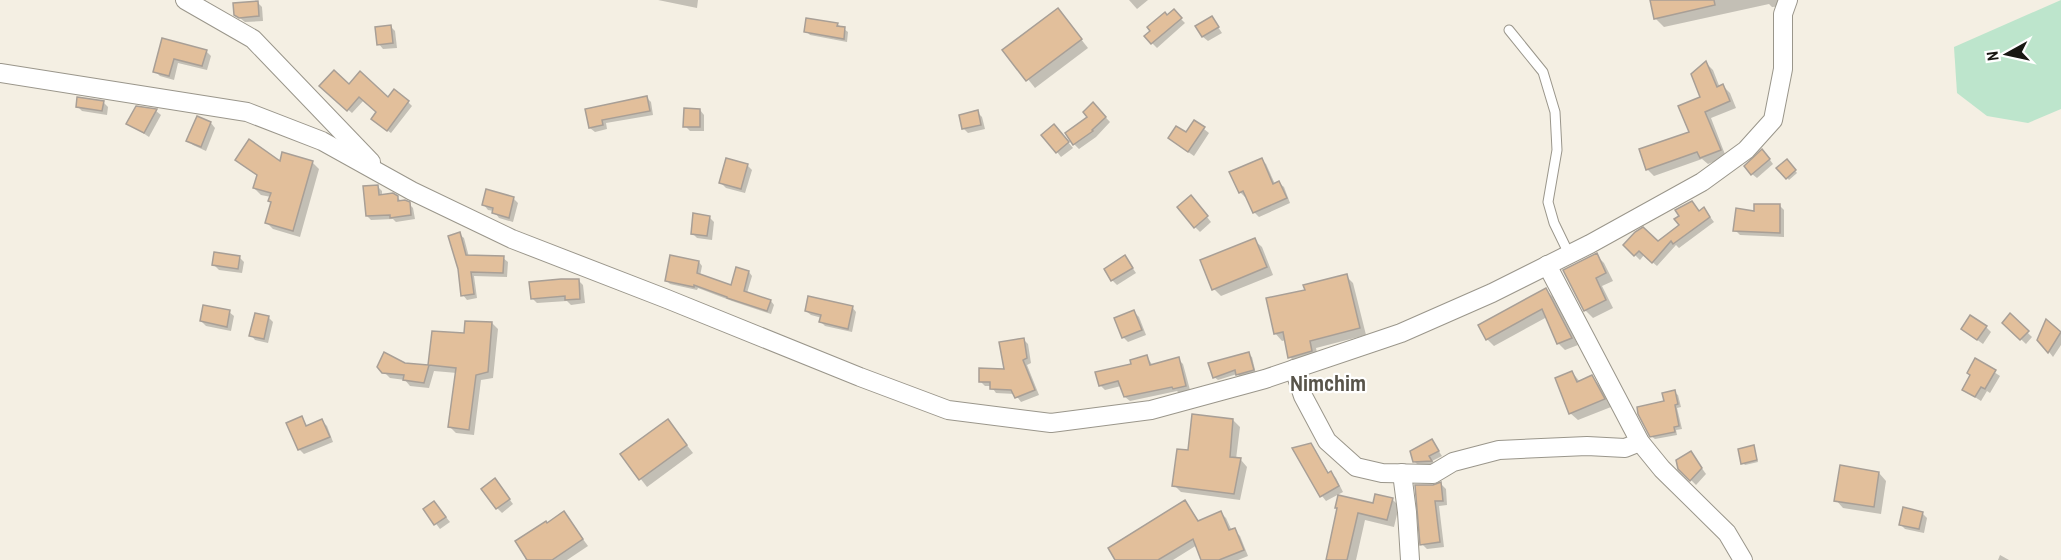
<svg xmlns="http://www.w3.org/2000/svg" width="2061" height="560" viewBox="0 0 2061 560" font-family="'Archivo Narrow',sans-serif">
<rect width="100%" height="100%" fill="#f4efe3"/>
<path fill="#bde5cc" d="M2061 0V109L2028 123 1987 116 1957 93 1954 47Z"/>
<g fill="#0003">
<path d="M658 0H698L697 8Z"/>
<path d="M1129 0H1148L1137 9Z"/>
<path d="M1651 0H1788L1786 6 1772 7 1769 4 1664 27 1655 18Z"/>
<path d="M257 2 262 7 263 21 245 22 236 15Z"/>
<path d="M1058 10 1088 48 1035 88 1005 50Z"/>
<path d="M1174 12 1185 23 1157 48 1146 37Z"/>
<path d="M1212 18 1222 33 1208 41 1203 37Z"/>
<path d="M837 24 848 32 847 42 810 35 806 31Z"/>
<path d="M390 26 395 31 397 48 383 49 379 44Z"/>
<path d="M163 40 206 51 211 56 207 70 178 63 174 80 160 76 155 71Z"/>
<path d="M1706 63 1713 70 1720 88 1723 86 1730 93 1736 108 1711 118 1726 157 1708 164 1702 159 1654 176 1647 169 1691 132 1702 98Z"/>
<path d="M321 86 408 102 412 106 391 133 377 123 378 113 364 100 352 113Z"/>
<path d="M647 98 651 102 653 115 606 123 607 129 595 132 590 128 587 110Z"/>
<path d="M103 102 108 107 107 115 82 111 77 106Z"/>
<path d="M1093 104 1110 122 1096 137 1079 149 1074 144 1090 117Z"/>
<path d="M700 110 704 115V131H690L685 126Z"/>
<path d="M156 111 161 115 149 137 128 123Z"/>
<path d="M977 112 982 117 985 129 968 133 963 128Z"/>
<path d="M198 118 211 123 215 128 206 151 193 145 188 140Z"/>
<path d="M1195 122 1209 133 1194 156 1174 142 1186 135Z"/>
<path d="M1059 131 1073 148 1061 157 1057 152Z"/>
<path d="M1767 156 1773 164 1757 178 1752 174Z"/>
<path d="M1261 159 1266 164 1275 184 1279 183 1284 187 1290 203 1259 217 1254 212 1247 196 1245 197 1240 192Z"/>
<path d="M237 160 281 163 312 162 319 169 300 237 273 229 266 222 272 203 271 197 261 195 254 188 258 176Z"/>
<path d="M1787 161 1797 173 1789 180 1779 168Z"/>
<path d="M747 165 752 170 745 193 726 188 721 183Z"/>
<path d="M378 187 382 191V196L397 197 402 202 409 204 413 208 415 219 396 222 393 219 371 220 367 216Z"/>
<path d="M513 198 518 203 513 222 499 218 494 211 488 210 484 205Z"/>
<path d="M1195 202 1211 222 1200 232 1195 227Z"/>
<path d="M1779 205 1784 210V237L1740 235 1735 230 1755 213Z"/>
<path d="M1704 209 1714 222 1679 248 1676 245 1657 266 1644 255 1640 260 1625 245 1657 242Z"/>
<path d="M709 217 714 222 712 240 697 238 692 233Z"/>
<path d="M459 234 464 238 469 257 503 258 508 262 507 277 474 276 477 298 467 300 463 295Z"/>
<path d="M1254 240 1262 247 1273 275 1221 296 1214 289Z"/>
<path d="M1596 255 1604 263 1613 281 1602 286 1613 308 1593 318 1585 310Z"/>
<path d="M239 257 244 262 242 273 219 270 214 265Z"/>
<path d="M1125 257 1136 273 1117 285 1112 280Z"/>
<path d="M699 262 702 266 700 276 732 287 749 272 752 276 747 293 771 301 774 305 771 314 732 301 698 288 697 290 670 284 667 281Z"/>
<path d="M1346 276 1353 283 1366 335 1316 348 1318 358 1297 364 1290 357 1286 340 1282 341 1275 333 1306 291Z"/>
<path d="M578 280 583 285 585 303 571 305 567 301 537 303 532 298Z"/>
<path d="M1546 290 1553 297 1578 345 1565 350 1558 343 1547 317 1494 346 1487 339Z"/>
<path d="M852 307 856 312 852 332 825 326 821 322 822 318 811 315 806 311Z"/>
<path d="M229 312 234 316 231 331 206 326 201 321Z"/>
<path d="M1134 312 1139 317 1146 335 1128 342 1123 337Z"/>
<path d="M2010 316 2032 337 2026 344 2004 323Z"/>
<path d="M268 317 273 322 268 343 255 340 251 335Z"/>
<path d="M2047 321 2061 334V345L2053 357 2039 339Z"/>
<path d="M492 323 498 329 493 378 481 380 474 435 456 433 450 427 457 373 434 371 429 388 410 386 405 380 390 378 379 367 405 364 430 366 433 332 465 335Z"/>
<path d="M1986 327 1991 332 1983 344 1968 333Z"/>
<path d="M1023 339 1028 344 1031 363 1027 365 1039 395 1021 402 1015 394 996 393 991 386H985L980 381 1006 370Z"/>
<path d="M1248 354 1252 357 1256 374 1241 378 1237 374 1218 380 1214 377Z"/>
<path d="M1147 357 1153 366 1178 359 1183 364 1190 390 1179 393 1177 391 1130 401 1125 397 1121 386 1105 390 1100 385Z"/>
<path d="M1976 360 2000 376 1990 393 1987 391 1981 401 1964 390 1972 376Z"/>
<path d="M1572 372 1580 382 1592 377 1599 385 1611 407 1578 420 1570 413Z"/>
<path d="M1674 392 1678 395 1681 407 1677 408 1682 429 1676 430 1677 435 1655 439 1651 436 1666 403Z"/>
<path d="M302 418 308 427 322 421 327 426 333 442 304 454 299 449Z"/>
<path d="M1233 420 1240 427 1236 459 1241 460 1247 467 1240 500 1181 492 1174 485 1190 452Z"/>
<path d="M668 421 693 453 647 487 622 455Z"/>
<path d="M1432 441 1442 456 1432 461 1435 466H1419L1415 462Z"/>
<path d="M1310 445 1315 450 1329 474 1331 473 1336 478 1343 492 1326 501 1322 496 1294 449Z"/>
<path d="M1753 447 1758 462 1745 465 1743 463Z"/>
<path d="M1691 453 1706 474 1696 485 1680 469Z"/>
<path d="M1879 473 1886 481 1881 514 1843 508 1836 500Z"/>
<path d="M1441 484 1446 489 1447 505 1439 506 1444 547 1427 549 1422 544 1433 487Z"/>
<path d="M499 485 513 504 502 513 497 508Z"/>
<path d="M1392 499 1399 506 1394 527 1365 520 1356 560H1327L1337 508 1374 504Z"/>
<path d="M434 502 450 522 440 529 425 509Z"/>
<path d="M1185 502 1199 522 1220 512 1226 518 1232 531 1234 530 1240 536 1248 556 1238 560H1204L1197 545 1173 560H1117Z"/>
<path d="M564 513 588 546 567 560H526L525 558 547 525Z"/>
<path d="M1922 513 1927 518 1924 533 1905 529 1900 524Z"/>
<path d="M2000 555 2009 560H1998Z"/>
</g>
<g fill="#e2bf9b" stroke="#a89f96" stroke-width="1.5">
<path d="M1650 0H1714L1715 5 1654 19Z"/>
<path d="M258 1 259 16 239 18 234 15 233 3Z"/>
<path d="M1058 8 1082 39 1026 81 1002 50Z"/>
<path d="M1174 9 1182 18 1151 44 1144 36 1150 31 1147 27 1165 12 1167 15Z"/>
<path d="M1212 16 1219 27 1202 37 1195 26Z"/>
<path d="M806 18 838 23 837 26 845 27 844 39 804 32Z"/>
<path d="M391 25 393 43 377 45 375 27Z"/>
<path d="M162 38 207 50 202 66 174 59 169 76 153 72Z"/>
<path d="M1706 61 1717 87 1723 84 1730 101 1705 112 1721 150 1700 158 1697 152 1646 170 1639 149 1689 132 1678 106 1700 97 1691 74Z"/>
<path d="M334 70 349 84 360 71 388 97 394 89 409 101 387 131 371 119 376 112 359 97 347 111 319 86Z"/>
<path d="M647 96 650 111 602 120 603 125 589 128 585 109Z"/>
<path d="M77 97 104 101 102 111 76 107Z"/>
<path d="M1093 102 1106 117 1092 130 1093 131 1073 145 1065 133 1087 117 1083 112Z"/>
<path d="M136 106 157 109 144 133 126 124Z"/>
<path d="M684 108 700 109V127H683Z"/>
<path d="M978 110 981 125 962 129 959 115Z"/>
<path d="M197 116 211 122 201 147 186 141Z"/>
<path d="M1194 120 1205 127 1188 152 1168 138 1176 126 1186 132Z"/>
<path d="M1054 124 1069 142 1056 153 1041 135Z"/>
<path d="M249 139 280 161 282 152 313 161 293 231 265 223 271 202 268 201 271 193 253 188 257 175 235 160Z"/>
<path d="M1762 149 1770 159 1751 175 1744 166Z"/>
<path d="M726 158 748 164 741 189 719 183Z"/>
<path d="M1262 158 1273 184 1279 181 1287 198 1253 213 1243 191 1239 193 1229 172Z"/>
<path d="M1787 159 1796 170 1786 179 1776 168Z"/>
<path d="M378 185 379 195 393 193 398 196V201L405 200 410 202 411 215 390 218V215L366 216 363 186Z"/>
<path d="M486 189 514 197 509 218 492 213 493 208 482 205Z"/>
<path d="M1191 195 1208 216 1194 228 1177 207Z"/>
<path d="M1692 201 1699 211 1704 207 1710 217 1673 244 1671 241 1652 263 1639 251 1634 256 1623 245 1635 232 1643 227 1658 241 1679 225 1674 219 1679 216 1675 210Z"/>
<path d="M1754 204H1780V233L1733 231 1736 208 1754 211Z"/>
<path d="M693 213 710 216 707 236 691 234Z"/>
<path d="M460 232 466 255 504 256 503 273 471 272 474 294 461 296 458 269 448 236Z"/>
<path d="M1255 238 1267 267 1212 290 1200 260Z"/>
<path d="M214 252 240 256 238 269 212 265Z"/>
<path d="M1597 253 1606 273 1596 278 1606 300 1584 311 1563 270Z"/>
<path d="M670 255 699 261 697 273 731 285 736 267 749 271 744 291 771 300 767 311 727 298V297L694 285V287L665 281Z"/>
<path d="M1125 255 1133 268 1111 281 1104 269Z"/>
<path d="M1347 274 1360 328 1310 341 1312 351 1288 358 1283 332 1274 334 1266 298 1305 290 1303 285Z"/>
<path d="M561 279H579L580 299 565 300V296L531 299 529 282Z"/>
<path d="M1546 288 1572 338 1557 344 1542 309 1486 340 1478 325Z"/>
<path d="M808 296 853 306 848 329 819 322 821 315 805 311Z"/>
<path d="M203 305 230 310 227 327 200 321Z"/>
<path d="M1134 310 1142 330 1122 338 1114 318Z"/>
<path d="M255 313 269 316 264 339 249 336Z"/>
<path d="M2010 313 2029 331 2020 340 2002 323Z"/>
<path d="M1970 315 1987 326 1977 340 1961 329Z"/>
<path d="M2046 319 2061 332 2048 353 2037 340Z"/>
<path d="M465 321 492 322 488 372 476 375 469 430 448 427 456 368 429 365 424 383 403 380 404 375 382 373 377 367 384 352 405 363 428 365 432 331 464 333Z"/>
<path d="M1024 338 1027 358 1023 360 1035 390 1015 398 1011 390 990 389V382H979V368L1004 369 999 342Z"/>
<path d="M1249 352 1254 370 1236 375 1235 370 1213 378 1208 363Z"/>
<path d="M1147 355 1150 365 1179 357 1186 386 1173 389 1172 387 1124 397 1118 381 1099 386 1095 372 1131 364 1130 360Z"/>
<path d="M1975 358 1996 370 1985 389 1981 387 1975 397 1962 390 1970 375 1967 373Z"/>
<path d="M1572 371 1577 382 1592 375 1605 399 1569 414 1555 378Z"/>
<path d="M1675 390 1678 404 1675 405 1679 426 1674 427 1675 432 1650 437 1638 414 1637 407 1664 401 1662 393Z"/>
<path d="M1192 414 1233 419 1230 457 1241 458 1234 494 1172 486 1177 449 1188 450Z"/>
<path d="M302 416 306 426 322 419 330 437 298 450 286 423Z"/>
<path d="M668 419 687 445 639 480 620 454Z"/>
<path d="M1432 439 1439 451 1429 456 1432 461 1413 462 1410 451Z"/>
<path d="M1311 443 1328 473 1331 471 1339 486 1320 497 1292 448Z"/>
<path d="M1754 445 1757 460 1741 464 1738 449Z"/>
<path d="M1691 451 1702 468 1690 481 1678 469 1676 460Z"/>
<path d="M1840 465 1879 472 1874 507 1834 501Z"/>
<path d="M495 478 510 499 496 509 481 489Z"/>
<path d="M1441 482 1443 501H1435L1440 542 1420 545 1415 485H1433Z"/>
<path d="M1375 494 1393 498 1387 520 1358 513 1347 560H1326L1337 508H1335L1338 495 1373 503Z"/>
<path d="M1185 500 1198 521 1221 511 1229 530 1235 528 1244 550 1219 560H1201L1193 539 1158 560H1115L1108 548Z"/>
<path d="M434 501 446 517 434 525 423 509Z"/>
<path d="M1903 507 1923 512 1919 529 1899 525Z"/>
<path d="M564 511 583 539 552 560H527L515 541 546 521 547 523Z"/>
</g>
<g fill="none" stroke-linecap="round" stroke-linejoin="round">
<g stroke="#9a968b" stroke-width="11">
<path id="lane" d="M1509 30 1543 72 1555 112 1557 150 1548 202 1554 223 1569 254"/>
</g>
<g stroke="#9a968b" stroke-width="20">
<g id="street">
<path d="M185 0 253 39 371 162"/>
<path d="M0 73 247 112 322 141 412 191 512 239 667 299 860 377 948 410 1051 423 1151 410 1265 379 1401 333 1492 293 1590 244 1702 182 1746 150 1773 120 1783 69V14L1788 0"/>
<path d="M1547 265 1640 442 1662 469 1727 533 1743 560"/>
<path d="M1294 369 1303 396 1327 441 1356 467 1382 473 1433 474 1453 462 1499 450 1587 446 1625 448 1640 442"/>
<path d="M1402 473 1407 512 1410 560"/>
</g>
</g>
<use href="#lane" stroke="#fff" stroke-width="9"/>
<use href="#street" stroke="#fff" stroke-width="18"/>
</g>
<g text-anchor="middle" stroke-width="4.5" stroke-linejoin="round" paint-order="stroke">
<g font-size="22" font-weight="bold" fill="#58544a" stroke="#fff">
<text x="1328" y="391">Nimchim</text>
</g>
</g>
<g transform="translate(2007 54) rotate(262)" stroke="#ffffff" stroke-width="4.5" paint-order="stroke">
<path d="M0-4.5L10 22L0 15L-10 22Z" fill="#191713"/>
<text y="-9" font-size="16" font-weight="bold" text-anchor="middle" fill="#191713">N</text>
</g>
</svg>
